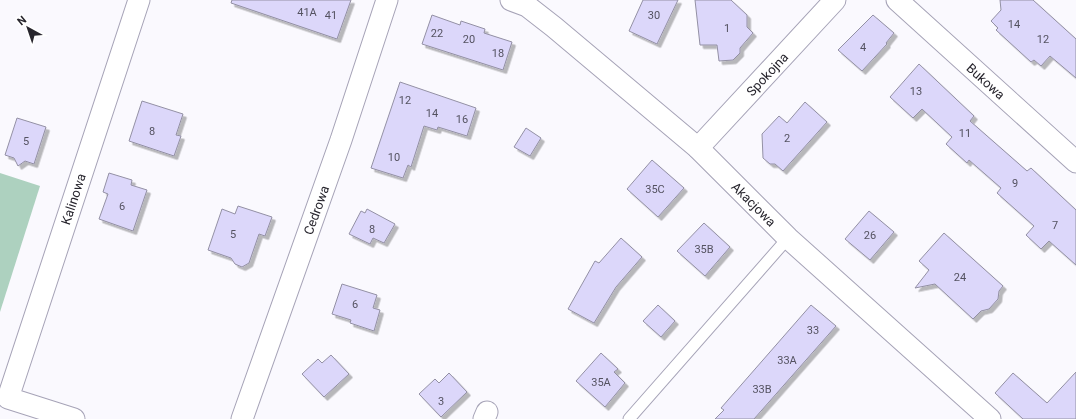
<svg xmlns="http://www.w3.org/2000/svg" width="1076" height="419" viewBox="0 0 1076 419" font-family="Roboto,sans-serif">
<defs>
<filter id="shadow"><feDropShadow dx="3.5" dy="3.5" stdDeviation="0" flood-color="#0004"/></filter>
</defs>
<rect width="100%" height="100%" fill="#faf9fe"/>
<path fill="#add1bf" d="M0 173 40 186 0 312Z"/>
<g fill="#dcd7fa" stroke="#9390a4" filter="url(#shadow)">
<path d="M232 0H351L337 39 231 3Z"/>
<path d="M643 0H678L657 44 629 31Z"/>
<path d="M695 0H731L747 15V27L753 33 740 48V53L733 60 719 61 717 45H700Z"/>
<path d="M1000 0H1033L1076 39V78L1050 56 1041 66 1034 60 1031 62 996 30 998 28 991 21 1001 10Z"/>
<path d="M432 15 460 25 461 21 485 29 484 33 512 42 503 70 422 44Z"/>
<path d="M873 15 894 33 886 43 887 44 862 71 838 50Z"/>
<path d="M919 64 974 116 970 121 1027 171 1031 168 1076 210V265L1049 241 1041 249 1026 235 1034 226 997 193 1001 188 969 160 967 163 946 144 952 137 922 109 913 118 890 97Z"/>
<path d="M400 82 476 108 467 136 438 127 437 130 424 126 411 167 408 165 403 178 371 168Z"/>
<path d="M142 101 183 114 176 135 181 136 174 156 129 141Z"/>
<path d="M805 102 827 122 783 171 775 164H770L763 158 762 134 779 116 787 123Z"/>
<path d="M17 118 46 127 34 164 25 161 18 166 14 158 5 155Z"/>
<path d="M526 128 541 138 530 156 514 147Z"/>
<path d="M652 160 684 188 658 217 627 189Z"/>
<path d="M109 173 132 180 131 185 147 190 133 231 99 219 108 194 103 192Z"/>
<path d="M238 206 272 217 265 236 259 234 249 263 242 267 235 264 231 258 208 250 222 209 235 214Z"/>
<path d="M367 209 395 224 384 243 373 238 370 244 349 234 361 211 365 213Z"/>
<path d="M869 211 894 232 870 260 845 239Z"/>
<path d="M704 223 730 247 705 276 677 251Z"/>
<path d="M944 233 1003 286 999 291 998 299 989 309 981 311 973 319 935 284 915 288 929 270 919 261Z"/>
<path d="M621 238 642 257 616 287 594 323 568 309 595 261 599 263Z"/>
<path d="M342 284 377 295 373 308 380 310 374 331 350 323 351 320 332 314Z"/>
<path d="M658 305 675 321 661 337 643 321Z"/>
<path d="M811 305 836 326 754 419H715L724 410 721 408Z"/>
<path d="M601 353 618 369 614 372 625 383 605 407 576 381Z"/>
<path d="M331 355 349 374 324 397 302 374 318 359 322 363Z"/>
<path d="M1076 372V419H1023L995 393 1013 373 1047 403Z"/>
<path d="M449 373 467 392 441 417 419 394 435 379 439 383Z"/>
</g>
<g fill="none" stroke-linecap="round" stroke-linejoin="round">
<g stroke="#a6a3b7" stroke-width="13">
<path id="service" d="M629 419 788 238"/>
</g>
<g stroke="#a6a3b7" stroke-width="23">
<g id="minor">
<path d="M511 0 527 6 554 27 698 148 788 238 990 419"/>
<path d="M897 0 1076 162"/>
<path d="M698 148 835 0"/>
<path d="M74 419 8 398 139 0"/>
<path d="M242 419 341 140 387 0"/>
<path d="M484 419 487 412"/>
</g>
</g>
<use href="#service" stroke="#fff" stroke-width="11"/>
<use href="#minor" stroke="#fff" stroke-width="21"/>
</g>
<g text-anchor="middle" stroke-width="3" stroke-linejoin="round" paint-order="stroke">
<g font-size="11" fill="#545260">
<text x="307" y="16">41A</text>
<text x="331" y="19">41</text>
<text x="654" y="19">30</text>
<text x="1014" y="28">14</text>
<text x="727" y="32">1</text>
<text x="437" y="37">22</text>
<text x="469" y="43">20</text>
<text x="1043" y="43">12</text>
<text x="863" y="51">4</text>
<text x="498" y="57">18</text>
<text x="916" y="95">13</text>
<text x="405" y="104">12</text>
<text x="432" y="117">14</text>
<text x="462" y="123">16</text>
<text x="152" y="135">8</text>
<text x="965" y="137">11</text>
<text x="787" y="142">2</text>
<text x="26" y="145">5</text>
<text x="394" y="161">10</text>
<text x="1015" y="187">9</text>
<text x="655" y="193">35C</text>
<text x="122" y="210">6</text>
<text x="1055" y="229">7</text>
<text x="372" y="233">8</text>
<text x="233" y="238">5</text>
<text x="870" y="239">26</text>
<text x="704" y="253">35B</text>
<text x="960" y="281">24</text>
<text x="355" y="308">6</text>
<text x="813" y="334">33</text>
<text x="787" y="364">33A</text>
<text x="601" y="386">35A</text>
<text x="762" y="393">33B</text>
<text x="441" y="405">3</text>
</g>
<g font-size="13" fill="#27252d" stroke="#fff">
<text transform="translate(767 74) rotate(-47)" y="5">Spokojna</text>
<text transform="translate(986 81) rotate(42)" y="5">Bukowa</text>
<text transform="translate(73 199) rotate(-72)" y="5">Kalinowa</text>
<text transform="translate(754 204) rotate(45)" y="5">Akacjowa</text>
<text transform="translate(316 210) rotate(-70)" y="5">Cedrowa</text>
</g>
</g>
<g transform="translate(28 28) rotate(320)" stroke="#ffffff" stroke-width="3" paint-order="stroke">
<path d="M0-3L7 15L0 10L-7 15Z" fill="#27252d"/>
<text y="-6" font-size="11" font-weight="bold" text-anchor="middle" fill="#27252d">N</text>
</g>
</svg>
